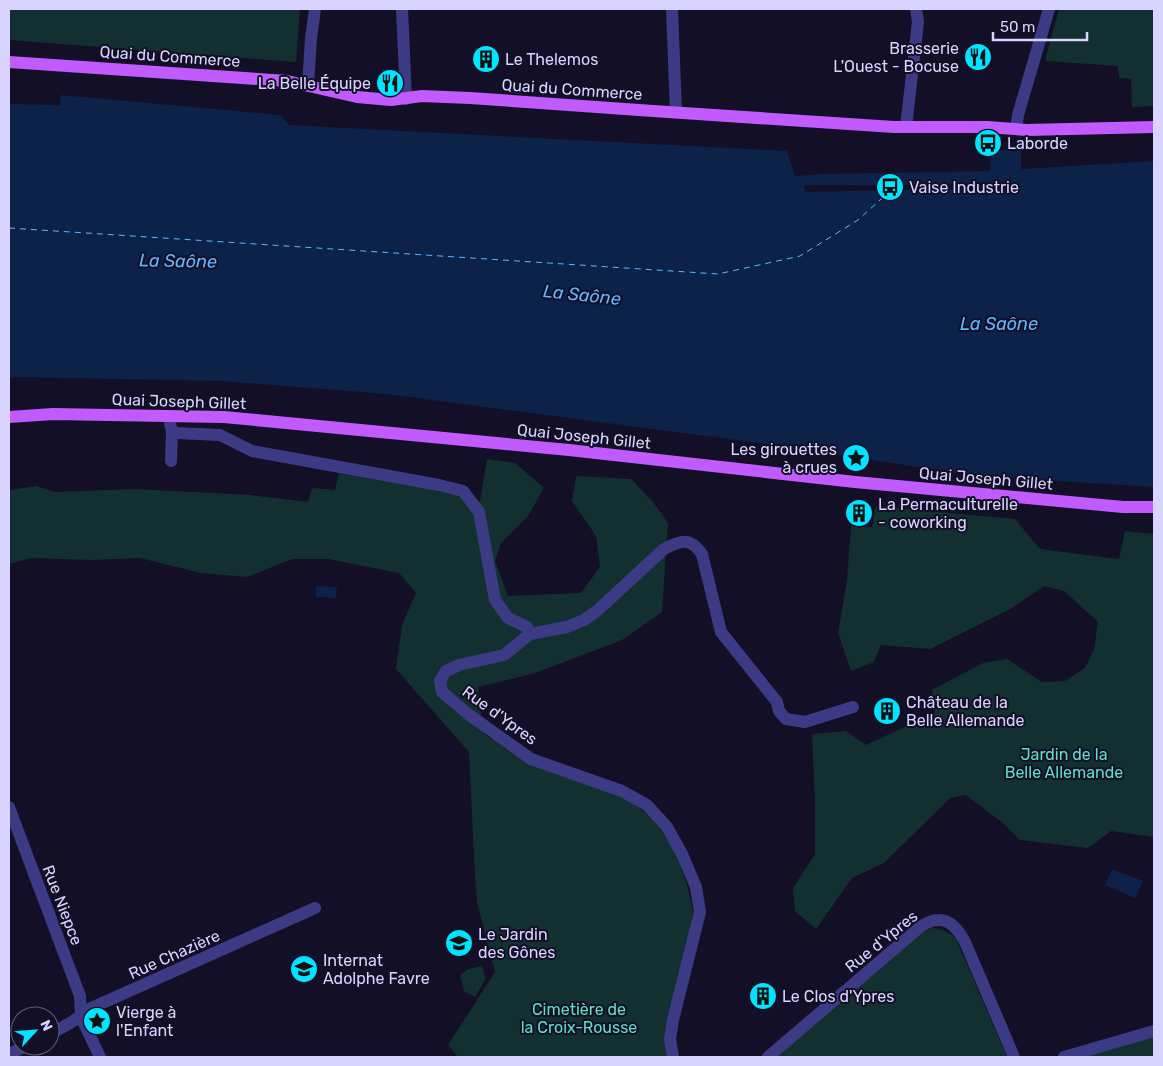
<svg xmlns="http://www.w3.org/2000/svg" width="1163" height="1066" viewBox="0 0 1163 1066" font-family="Rubik,sans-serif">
<rect width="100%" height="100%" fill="#130f26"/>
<g fill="#12302f">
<path d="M9 9H300L296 62 9 40Z"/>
<path d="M1059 9H1154V106L1132 107 1131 79 1119 78 1118 66 1045 61Z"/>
<path d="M487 459 515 463 544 488 528 516 501 543 495 561 508 596 581 593 600 567 596 536 572 501 576 476 631 479 653 502 668 523 662 612 622 640 535 673 478 687 483 733C494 740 505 747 515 753 522 757 528 762 535 765 562 777 591 784 618 795 663 814 686 866 693 912L667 1057H458L448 1045 495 972 477 902 475 878 469 752 396 669 402 625 416 593 399 573 328 559H292L247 577 201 573 140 558 91 560 31 558 9 564V490L36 486 55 492 135 489 250 495 308 502 312 488 335 490 339 473 455 494 480 501Z"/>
<path d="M876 506 1015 519 1040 549 1119 559 1125 531 1154 534V837L1111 831 1088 848 1020 840 1004 824 966 795 950 798 884 863 852 878 816 929 795 911 793 888 815 854V800L812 734 846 731 866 745 935 713 932 690 983 663 1007 659 1042 682 1065 681 1085 668 1094 649 1098 622 1064 591 1044 586 1012 608 930 649 881 645 874 662 851 671 838 633 847 580 851 526 872 527Z"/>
<path d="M933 928C942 929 950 932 956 939L1007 1057H777L920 933Z"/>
<path d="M482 966C484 970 483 974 486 978L475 997 464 991 460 975 468 969Z"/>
<path d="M1154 1036V1057H1086Z"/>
</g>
<g fill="#0c2248">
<path d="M61 95 280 115 289 125 787 151 795 176 823 174 990 171 991 150H1021V169L1154 161V487L974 476 803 449 386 394 221 381 19 377 9 378V104L60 105Z"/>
<path d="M316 586 337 587 336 598 316 597Z"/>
<path d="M1112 869 1143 881 1135 898 1105 885Z"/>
</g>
<path fill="#130f26" d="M889 170H891L892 185 991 183V188L805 192 804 185H888Z"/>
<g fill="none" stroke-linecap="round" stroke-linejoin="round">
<path stroke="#62b6ff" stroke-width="1" stroke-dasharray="6 5" stroke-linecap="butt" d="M9 228 718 274 800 256 858 220 891 190"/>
<g stroke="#3d3a85" stroke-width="12">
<path d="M402 9 406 99"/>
<path d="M672 9 676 112"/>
<path d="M308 86 311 38 315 9"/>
<path d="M906 127 918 22 916 9"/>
<path d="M1016 129 1018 115 1049 9"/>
<path d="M170 424 172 431 171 461"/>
<path d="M172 431 177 433 220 435 252 451 439 485 463 491 479 512 495 600 508 618 527 627 530 634 504 655 459 665 446 671 440 681 442 692 468 714 531 759 622 791 647 805 667 827 682 854 696 887 700 912 673 1020 670 1039 673 1057"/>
<path d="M530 634 567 627 584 620 598 610 664 549C681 540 690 537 702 554L721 632 777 702 779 711 786 719 805 722 853 707"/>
<path d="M9 807 80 996 81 1017 100 1057"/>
<path d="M50 1034C64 1027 77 1020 89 1009L315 908"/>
<path d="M9 1054 26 1046"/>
<path d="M768 1057 920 927C941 913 954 921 965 942L1014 1057"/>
<path d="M1064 1057 1154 1031"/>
</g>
<g stroke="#c25bff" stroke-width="12">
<path d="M9 62 287 81 357 97 391 100 422 96 470 98 653 111 894 127H987L1027 130 1154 127"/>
<path d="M9 417 53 414 224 417 569 450 855 482 1123 507H1154"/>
</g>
</g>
<defs>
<g id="restaurant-disc" transform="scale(1.4375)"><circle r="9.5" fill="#00e5ff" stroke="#130f26"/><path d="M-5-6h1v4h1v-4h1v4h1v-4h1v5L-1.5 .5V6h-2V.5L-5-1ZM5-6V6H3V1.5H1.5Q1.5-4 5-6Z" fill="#111"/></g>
<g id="building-disc" transform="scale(1.4375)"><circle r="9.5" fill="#00e5ff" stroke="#130f26"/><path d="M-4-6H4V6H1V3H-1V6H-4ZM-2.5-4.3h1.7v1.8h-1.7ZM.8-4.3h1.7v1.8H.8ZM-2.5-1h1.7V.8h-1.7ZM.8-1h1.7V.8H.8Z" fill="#111"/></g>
<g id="bus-disc" transform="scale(1.4375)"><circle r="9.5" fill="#00e5ff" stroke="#130f26"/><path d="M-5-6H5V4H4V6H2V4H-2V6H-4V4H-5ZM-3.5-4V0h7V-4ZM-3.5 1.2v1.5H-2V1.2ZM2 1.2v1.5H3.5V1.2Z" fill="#111"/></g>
<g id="sight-disc" transform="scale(1.4375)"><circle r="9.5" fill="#00e5ff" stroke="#130f26"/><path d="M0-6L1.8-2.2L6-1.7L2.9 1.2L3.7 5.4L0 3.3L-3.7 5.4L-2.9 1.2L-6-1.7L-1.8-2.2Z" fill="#111"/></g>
<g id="school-disc" transform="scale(1.4375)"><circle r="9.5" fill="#00e5ff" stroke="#130f26"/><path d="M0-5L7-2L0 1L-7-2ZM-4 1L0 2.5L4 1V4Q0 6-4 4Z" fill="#111"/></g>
</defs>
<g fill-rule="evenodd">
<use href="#restaurant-disc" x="978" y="57"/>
<use href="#building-disc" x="486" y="59"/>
<use href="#restaurant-disc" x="390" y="83"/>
<use href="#bus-disc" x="988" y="143"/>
<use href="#bus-disc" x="890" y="187"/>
<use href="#sight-disc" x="856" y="458"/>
<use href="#building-disc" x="859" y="513"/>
<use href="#building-disc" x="887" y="711"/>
<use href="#school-disc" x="459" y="943"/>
<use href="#school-disc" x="304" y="969"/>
<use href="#building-disc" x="763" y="996"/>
<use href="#sight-disc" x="97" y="1021"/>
</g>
<g text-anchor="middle" stroke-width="4" stroke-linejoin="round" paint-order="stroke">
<g font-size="16" fill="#d9d4ff" stroke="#130f26" text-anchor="start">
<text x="959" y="54" text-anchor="end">Brasserie<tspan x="959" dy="18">L'Ouest - Bocuse</tspan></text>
<text x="505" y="65">Le Thelemos</text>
<text x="371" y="89" text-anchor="end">La Belle Équipe</text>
<text x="1007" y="149">Laborde</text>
<text x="909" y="193">Vaise Industrie</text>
<text x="837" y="455" text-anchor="end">Les girouettes<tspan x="837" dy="18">à crues</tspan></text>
<text x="878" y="510">La Permaculturelle<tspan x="878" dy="18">- coworking</tspan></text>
<text x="906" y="708">Château de la<tspan x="906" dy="18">Belle Allemande</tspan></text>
<text x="478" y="940">Le Jardin<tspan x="478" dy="18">des Gônes</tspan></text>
<text x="323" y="966">Internat<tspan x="323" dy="18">Adolphe Favre</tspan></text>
<text x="782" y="1002">Le Clos d'Ypres</text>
<text x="116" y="1018">Vierge à<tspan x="116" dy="18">l'Enfant</tspan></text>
</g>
<g font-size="16" fill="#d9d4ff" stroke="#130f26">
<text transform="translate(170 56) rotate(4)" y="6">Quai du Commerce</text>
<text transform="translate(572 89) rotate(4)" y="6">Quai du Commerce</text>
<text transform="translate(179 401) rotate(2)" y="6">Quai Joseph Gillet</text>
<text transform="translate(584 436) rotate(6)" y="6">Quai Joseph Gillet</text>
<text transform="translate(986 478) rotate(5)" y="6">Quai Joseph Gillet</text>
<text transform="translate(500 715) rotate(36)" y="6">Rue d'Ypres</text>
<text transform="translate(63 905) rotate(69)" y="6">Rue Niepce</text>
<text transform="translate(881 941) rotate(-39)" y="6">Rue d'Ypres</text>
<text transform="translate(174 954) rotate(-24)" y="6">Rue Chazière</text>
</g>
<g font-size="16" fill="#5fe0c0" stroke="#130f26">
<text x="1064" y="760">Jardin de la<tspan x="1064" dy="18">Belle Allemande</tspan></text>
<text x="579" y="1015">Cimetière de<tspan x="579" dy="18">la Croix-Rousse</tspan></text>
</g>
<g font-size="18" font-style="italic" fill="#62b6ff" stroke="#130f26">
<text transform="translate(178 261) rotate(1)" y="6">La Saône</text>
<text transform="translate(582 295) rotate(6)" y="6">La Saône</text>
<text x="999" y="330">La Saône</text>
</g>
</g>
<rect width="1163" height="1066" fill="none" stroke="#d9d4ff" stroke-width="20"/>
<g transform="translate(35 1031) rotate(64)"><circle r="24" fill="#130f26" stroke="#625e7d"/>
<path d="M0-4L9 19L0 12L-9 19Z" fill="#00e5ff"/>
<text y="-8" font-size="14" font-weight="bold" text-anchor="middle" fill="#d9d4ff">N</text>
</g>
<path d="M993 32v8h94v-8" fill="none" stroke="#d9d4ff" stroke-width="2.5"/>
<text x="1000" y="32" font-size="15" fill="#d9d4ff" stroke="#130f26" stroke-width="4" paint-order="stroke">50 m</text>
</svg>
